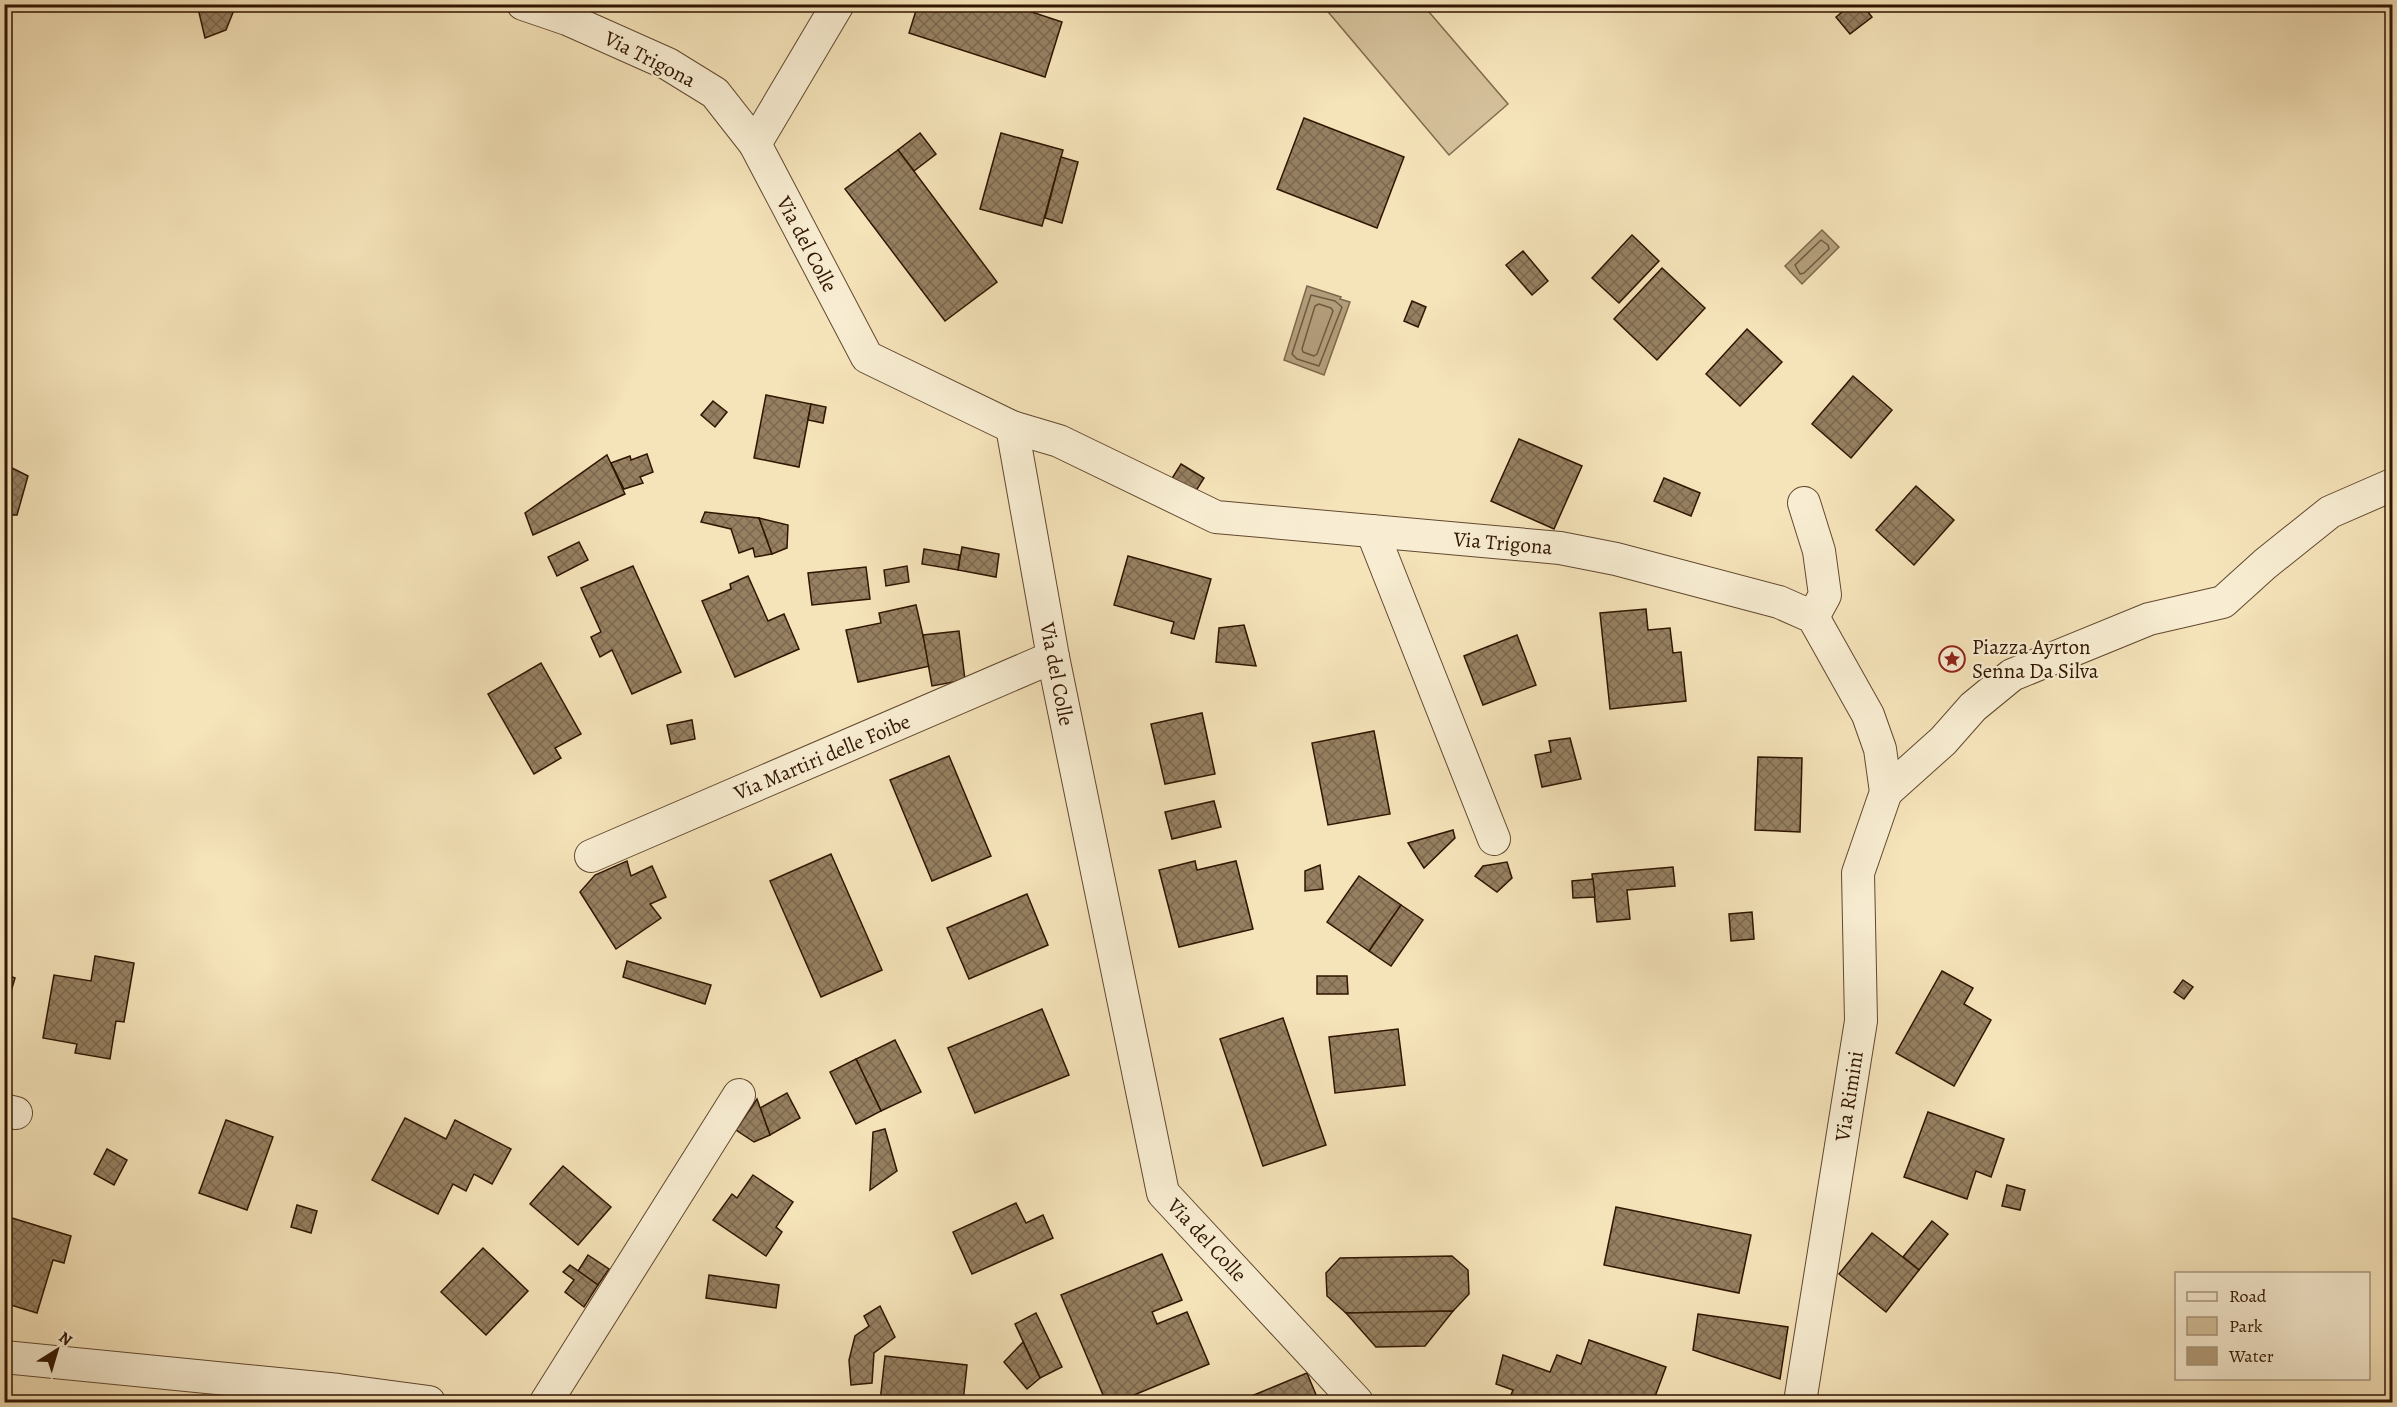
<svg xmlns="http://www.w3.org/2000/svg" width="2397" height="1407" viewBox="0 0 2397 1407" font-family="Alegreya,serif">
<defs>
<pattern id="building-cross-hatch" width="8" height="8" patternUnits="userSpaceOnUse" patternTransform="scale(1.5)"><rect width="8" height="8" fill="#968061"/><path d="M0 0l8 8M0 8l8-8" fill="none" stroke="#7b684e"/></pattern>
</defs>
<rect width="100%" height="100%" fill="#f5e3b9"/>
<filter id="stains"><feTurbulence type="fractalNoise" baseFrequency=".00333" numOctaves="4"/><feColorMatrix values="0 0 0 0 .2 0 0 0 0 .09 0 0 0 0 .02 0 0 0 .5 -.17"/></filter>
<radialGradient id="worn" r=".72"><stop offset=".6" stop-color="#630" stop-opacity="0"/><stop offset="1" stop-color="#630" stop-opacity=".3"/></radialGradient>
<path fill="#d4c09a" stroke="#826a4e" stroke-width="1.5" d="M1328 4 1423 5 1508 104 1449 155 1324 7Z"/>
<g fill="#b29d7a" stroke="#7e674a" stroke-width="1.5">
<path d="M1822 230 1839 247 1802 284 1785 266Z"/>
<path d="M1307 286 1341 297 1340 299 1350 302 1324 375 1284 360Z"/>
</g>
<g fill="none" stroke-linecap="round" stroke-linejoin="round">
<g stroke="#71593e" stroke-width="1.5">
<path d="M1821 240 1828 245 1829 249 1804 273 1800 274 1795 265Z"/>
<path d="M1311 295 1335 301 1342 307 1319 366 1297 359 1292 354Z"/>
<path d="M1319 304 1331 308 1333 311 1317 354 1314 356 1303 352 1302 349 1315 306Z"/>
</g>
</g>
<g fill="url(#building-cross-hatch)" stroke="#301501" stroke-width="1.5">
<path d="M197 4H235L236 5 226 30 205 38Z"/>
<path d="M918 4H1008L1062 22 1045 77 909 33Z"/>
<path d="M1852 4H1862L1872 17 1850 34 1836 17Z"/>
<path d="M1304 118 1404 157 1377 228 1277 189Z"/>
<path d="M920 133 936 154 914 171 898 150Z"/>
<path d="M1001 133 1063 150 1042 226 980 209Z"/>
<path d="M898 150 997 282 945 321 845 189Z"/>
<path d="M1061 157 1078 162 1062 223 1045 218Z"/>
<path d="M1632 235 1659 261 1619 303 1592 278Z"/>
<path d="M1523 251 1548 281 1532 295 1506 265Z"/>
<path d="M1662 268 1705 308 1657 360 1614 319Z"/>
<path d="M1412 301 1426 307 1418 327 1404 321Z"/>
<path d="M1747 329 1782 362 1740 406 1706 374Z"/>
<path d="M1853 376 1892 410 1851 458 1812 424Z"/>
<path d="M766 395 811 404 799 467 754 458Z"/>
<path d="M713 401 727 412 715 427 701 415Z"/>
<path d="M811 404 826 407 823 423 808 420Z"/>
<path d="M1519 439 1582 466 1554 529 1491 501Z"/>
<path d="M647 454 653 472 640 477 643 483 624 489 611 463 630 456 631 460Z"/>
<path d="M607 455 625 494 533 535 525 513Z"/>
<path d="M4 464 28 476 17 515H4Z"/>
<path d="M1181 464 1204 478 1194 494 1171 480Z"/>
<path d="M1664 478 1700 493 1691 516 1654 501Z"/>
<path d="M1916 486 1954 520 1914 565 1876 530Z"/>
<path d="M705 512 759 518 772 554 755 557 753 548 739 553 731 529 701 522Z"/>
<path d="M759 518 788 525 787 548 772 554Z"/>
<path d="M579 542 588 560 557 576 548 557Z"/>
<path d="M962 547 999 554 996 577 958 570Z"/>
<path d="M924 549 960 555 958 570 922 564Z"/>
<path d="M1128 556 1211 579 1194 639 1171 633 1174 622 1114 605Z"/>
<path d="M633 566 681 672 632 694 612 650 600 657 591 637 601 632 581 588Z"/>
<path d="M907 566 909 582 886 586 884 570Z"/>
<path d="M866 567 870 599 812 605 808 573Z"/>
<path d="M748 576 768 621 784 614 799 649 735 677 702 601 731 589 730 584Z"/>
<path d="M916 605 930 666 858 682 846 630 881 623 879 613Z"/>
<path d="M1646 609 1648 630 1670 628 1673 653 1681 652 1686 701 1610 709 1600 613Z"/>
<path d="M1244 625 1256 666 1216 662 1219 628Z"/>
<path d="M959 631 965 680 932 686 923 635Z"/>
<path d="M1517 635 1536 685 1483 705 1464 656Z"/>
<path d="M541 663 581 734 555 748 561 758 534 774 488 694Z"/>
<path d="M1202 713 1215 774 1165 784 1151 724Z"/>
<path d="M692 720 695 739 671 744 667 725Z"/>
<path d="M1374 731 1390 814 1328 825 1312 743Z"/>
<path d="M1570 738 1581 779 1542 787 1535 755 1551 752 1549 741Z"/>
<path d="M949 756 991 856 932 881 890 780Z"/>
<path d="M1758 757 1802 758 1800 832 1755 830Z"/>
<path d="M1214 801 1221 827 1172 839 1165 812Z"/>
<path d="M1453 830 1455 838 1424 868 1408 843Z"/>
<path d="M831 854 882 970 821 997 770 881Z"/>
<path d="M627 861 631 876 652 866 666 897 650 904 661 918 616 949 580 892 595 875Z"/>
<path d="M1195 861 1197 870 1236 861 1253 929 1179 947 1159 870Z"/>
<path d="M1507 862 1512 878 1497 892 1475 876 1483 866Z"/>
<path d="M1320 865 1323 889 1305 891V871Z"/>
<path d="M1673 867 1675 886 1627 890 1630 919 1597 922 1592 874Z"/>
<path d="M1359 876 1401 905 1369 951 1327 922Z"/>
<path d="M1593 879 1595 897 1573 898 1572 881Z"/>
<path d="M1027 894 1048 945 969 979 947 928Z"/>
<path d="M1401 905 1423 920 1391 966 1369 951Z"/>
<path d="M1752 912 1754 939 1731 941 1729 914Z"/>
<path d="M95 956 134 963 124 1022 116 1021 110 1059 75 1053 77 1044 43 1038 54 975 91 981Z"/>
<path d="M627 961 711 985 705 1004 623 977Z"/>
<path d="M1942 971 1973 988 1964 1004 1991 1020 1954 1086 1896 1053Z"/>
<path d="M4 974 15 978 4 1015Z"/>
<path d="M1317 976H1347L1348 994H1317Z"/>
<path d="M2183 980 2193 987 2184 999 2174 992Z"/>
<path d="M1042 1009 1069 1075 975 1113 948 1048Z"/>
<path d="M1283 1018 1326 1145 1263 1166 1220 1039Z"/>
<path d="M1398 1029 1405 1085 1335 1093 1329 1037Z"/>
<path d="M895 1040 921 1092 881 1111 856 1059Z"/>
<path d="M856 1059 881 1111 856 1124 830 1072Z"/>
<path d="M787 1093 800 1118 770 1135 760 1108Z"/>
<path d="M757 1099 770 1135 754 1142 736 1130Z"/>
<path d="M1928 1112 2004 1139 1991 1177 1976 1171 1967 1199 1904 1177Z"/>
<path d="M405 1118 446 1139 455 1120 511 1149 492 1184 474 1174 466 1191 453 1184 438 1214 372 1180Z"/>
<path d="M226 1120 273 1137 247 1210 199 1193Z"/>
<path d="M885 1129 897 1171 870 1190 873 1132Z"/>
<path d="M107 1149 127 1160 114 1185 94 1174Z"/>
<path d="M563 1166 611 1207 578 1245 530 1204Z"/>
<path d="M753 1175 793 1202 776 1227 782 1232 766 1256 713 1220 732 1194 737 1198Z"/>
<path d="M2007 1185 2025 1190 2020 1210 2002 1206Z"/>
<path d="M1016 1203 1026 1223 1043 1215 1053 1238 972 1274 953 1232Z"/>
<path d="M297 1205 317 1211 311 1233 291 1227Z"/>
<path d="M1616 1207 1751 1235 1739 1293 1604 1265Z"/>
<path d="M12 1218 71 1236 64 1263 53 1260 37 1313 4 1303V1242Z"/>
<path d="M1932 1221 1948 1234 1919 1270 1903 1257Z"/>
<path d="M1872 1233 1919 1270 1886 1312 1839 1274Z"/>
<path d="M483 1248 528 1291 486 1335 441 1292Z"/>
<path d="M1162 1254 1182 1300 1152 1312 1157 1324 1187 1312 1209 1364 1117 1402H1106L1061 1295Z"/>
<path d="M588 1255 609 1269 598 1285 578 1271Z"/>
<path d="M1452 1256 1468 1270 1469 1294 1453 1311 1346 1313 1327 1296 1326 1273 1340 1258Z"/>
<path d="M570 1265 598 1285 584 1307 565 1292 574 1280 563 1272Z"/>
<path d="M709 1275 779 1285 776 1308 706 1298Z"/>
<path d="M880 1306 895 1337 874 1353 872 1383 851 1385 849 1360 855 1336 869 1326 864 1316Z"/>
<path d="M1453 1311 1425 1346 1376 1347 1346 1313Z"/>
<path d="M1036 1313 1062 1367 1040 1378 1015 1324Z"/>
<path d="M1698 1314 1788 1327 1780 1379 1693 1350Z"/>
<path d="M1589 1340 1666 1367 1653 1402H1508L1513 1390 1496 1384 1503 1355 1550 1372 1557 1355 1581 1364Z"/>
<path d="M1023 1342 1040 1378 1027 1389 1004 1362Z"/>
<path d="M885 1356 967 1365 963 1402H880Z"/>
<path d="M1307 1373 1319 1402H1327H1257L1254 1395Z"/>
<path d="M1254 1395 1257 1402H1236Z"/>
</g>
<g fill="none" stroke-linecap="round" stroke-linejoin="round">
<g stroke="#61482f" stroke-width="34">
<g id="minor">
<path d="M523 4 567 19 668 64 715 93 755 144"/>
<path d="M838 4 755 144 867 357 1012 427 1053 657 1163 1193 1357 1402"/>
<path d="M1012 427 1059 441 1216 517 1560 548 1616 559 1779 602 1813 617 1868 715 1880 749 1886 792 1858 873 1861 1021 1800 1402"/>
<path d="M1804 503 1819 551 1825 595 1813 617"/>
<path d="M1372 531 1494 839"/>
<path d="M1886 792 1943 741 1973 707 2012 675 2149 619 2223 602 2265 564 2330 512 2392 485"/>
<path d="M591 856 1053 657"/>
<path d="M4 1110 16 1113"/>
<path d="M4 1357 339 1390 429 1402"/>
<path d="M546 1402 739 1095"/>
</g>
</g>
<use href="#minor" stroke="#f8edd2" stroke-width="32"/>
</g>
<defs>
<g id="sight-ring" transform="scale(1.35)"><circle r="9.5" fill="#f8edd2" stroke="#8f2418" stroke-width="1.5"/><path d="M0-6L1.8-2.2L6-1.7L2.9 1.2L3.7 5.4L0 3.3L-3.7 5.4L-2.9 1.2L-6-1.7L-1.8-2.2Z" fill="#8f2418"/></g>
</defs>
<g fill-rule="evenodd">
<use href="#sight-ring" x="1952" y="659"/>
</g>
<g text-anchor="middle" stroke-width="4.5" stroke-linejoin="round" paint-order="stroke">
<g font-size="21" fill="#301501" stroke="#f8edd2">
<text transform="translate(650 59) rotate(27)" y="7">Via Trigona</text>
<text transform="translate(807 244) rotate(62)" y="7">Via del Colle</text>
<text transform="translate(1503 543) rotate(5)" y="7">Via Trigona</text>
<text transform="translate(1057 674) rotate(79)" y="7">Via del Colle</text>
<text transform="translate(822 757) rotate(-23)" y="7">Via Martiri delle Foibe</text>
<text transform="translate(1849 1096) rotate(-81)" y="7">Via Rimini</text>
<text transform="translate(1207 1240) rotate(47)" y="7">Via del Colle</text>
</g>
<g font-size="21" fill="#301501" stroke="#f8edd2" text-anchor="start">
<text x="1972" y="654">Piazza Ayrton<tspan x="1972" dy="24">Senna Da Silva</tspan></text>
</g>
</g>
<rect width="2397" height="1407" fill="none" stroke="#f5e3b9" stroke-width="24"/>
<rect x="6" y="6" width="2385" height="1395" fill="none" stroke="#301501" stroke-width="3"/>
<rect x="12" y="12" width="2373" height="1383" fill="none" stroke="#301501" stroke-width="1.5"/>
<rect x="2175" y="1272" width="195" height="108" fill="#f8edd2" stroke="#a8977e" stroke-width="1.5"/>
<rect x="2187" y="1292" width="30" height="9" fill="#f8edd2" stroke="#a8977e" stroke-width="1.5"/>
<text x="2229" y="1302" font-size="18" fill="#301501">Road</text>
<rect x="2187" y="1317" width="30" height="18" fill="#d4c09a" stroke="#a8977e" stroke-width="1.5"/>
<text x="2229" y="1332" font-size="18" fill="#301501">Park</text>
<rect x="2187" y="1347" width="30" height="18" fill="#b29d7a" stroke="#a8977e" stroke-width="1.5"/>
<text x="2229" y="1362" font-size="18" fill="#301501">Water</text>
<g transform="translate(57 1350) rotate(37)" stroke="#f8edd2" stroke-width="4.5" paint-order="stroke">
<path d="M0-4.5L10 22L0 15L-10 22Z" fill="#301501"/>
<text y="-9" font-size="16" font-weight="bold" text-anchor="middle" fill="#301501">N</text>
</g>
<rect width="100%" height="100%" filter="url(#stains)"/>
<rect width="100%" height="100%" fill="url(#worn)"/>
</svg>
